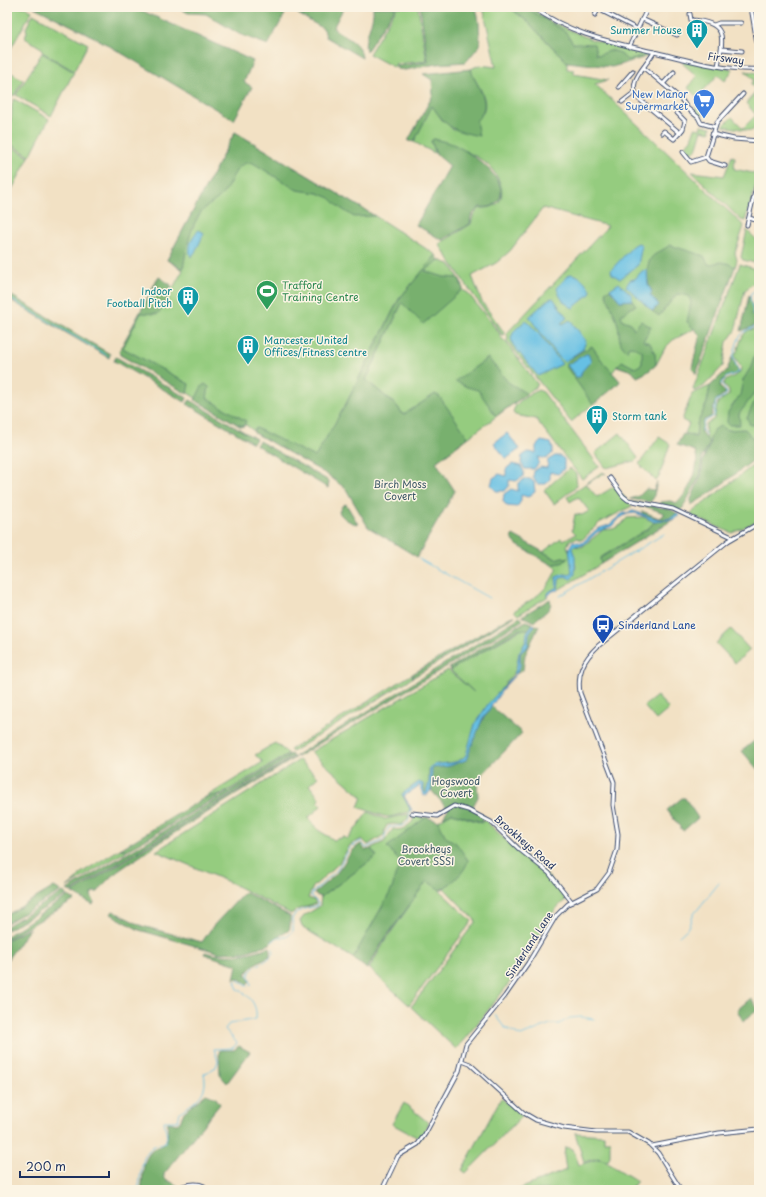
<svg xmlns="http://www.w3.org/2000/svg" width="766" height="1197" viewBox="0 0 766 1197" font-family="'Playpen Sans',sans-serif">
<rect width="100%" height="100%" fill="#fcf5e5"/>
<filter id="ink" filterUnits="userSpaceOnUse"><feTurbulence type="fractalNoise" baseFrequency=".025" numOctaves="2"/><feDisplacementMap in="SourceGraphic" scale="8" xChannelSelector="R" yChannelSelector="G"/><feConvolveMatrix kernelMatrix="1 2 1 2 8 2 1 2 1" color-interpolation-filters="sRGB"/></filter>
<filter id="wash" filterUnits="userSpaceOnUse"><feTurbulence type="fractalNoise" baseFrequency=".012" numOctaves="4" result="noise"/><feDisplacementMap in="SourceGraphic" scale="16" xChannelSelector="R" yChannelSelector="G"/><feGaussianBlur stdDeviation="0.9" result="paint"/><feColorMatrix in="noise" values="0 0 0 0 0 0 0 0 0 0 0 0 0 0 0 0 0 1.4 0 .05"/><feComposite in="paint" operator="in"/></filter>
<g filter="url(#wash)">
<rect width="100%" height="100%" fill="#f2e1c4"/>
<g fill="#95cc7f" stroke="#587e6e">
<path d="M7 7H25L32 11 10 50 7 48Z"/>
<path d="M397 7H418L427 61 395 64V68L369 54Z"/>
<path d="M483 7H509L528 22 567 62V69L574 70V74L608 80 595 84 744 226 735 253 737 260 735 267 694 329 673 340 665 348 656 365 647 372 637 377 632 371 617 366 612 373 620 381 618 384 571 422 507 341 508 336 506 334 608 226 543 208 510 251 496 263 472 276 482 302 504 332 503 336 467 286 439 244 471 224 473 216 480 208C511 210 504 181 489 166 477 154 450 144 434 139L431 141 436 154 414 142 432 105 442 120 449 125 453 130C470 123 491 118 483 95 480 86 473 79 471 69L479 65 496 67Z"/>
<path d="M525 7H530L550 21 590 39 651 56 627 60C616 49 613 49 599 55L596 54 572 43 566 32Z"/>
<path d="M33 14 88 44 74 71 42 52 43 49 25 38 27 32 26 28Z"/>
<path d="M42 53 74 72 51 116 16 95Z"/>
<path d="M684 60 733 69 725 81 718 75 702 92 713 104 700 118 694 112 699 99 688 88 697 76 683 64Z"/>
<path d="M7 70 23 80 14 96 7 92Z"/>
<path d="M745 71 759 73V123L752 131 723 126 732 117 743 128 756 115 746 103 757 91 751 84 754 80Z"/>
<path d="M14 99 49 119 30 156 7 142C7 130 8 129 11 119 13 112 10 106 14 99Z"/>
<path d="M701 125 711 127 710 132 702 130 696 150 690 153 684 147 691 139 695 128 700 129Z"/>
<path d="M235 132 375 216 436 255 399 299 314 467 262 437 246 425 241 427 121 350 157 279 173 288 183 270 167 260Z"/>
<path d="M7 144 29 157 7 199Z"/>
<path d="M732 156 735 157 734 169 753 173 757 169 759 159 758 177 745 221 741 220 692 172 724 176Z"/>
<path d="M747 230 759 242V264L743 260 741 257Z"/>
<path d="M439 260 451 265 463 285 462 287 464 291 467 292 500 334V337L506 342 538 385 436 462 397 406 366 380 407 292 425 271Z"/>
<path d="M740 264 759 270V279L745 290 735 331 727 342 723 366 704 386 694 391 693 389Z"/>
<path d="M759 328V446L742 429 738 430 722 449 704 456 707 435 705 433 706 424 714 419 718 402 729 395V391L723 384 725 381 740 373 741 367 734 356C741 348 739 335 749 330 752 329 756 329 759 328Z"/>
<path d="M710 386 707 403 697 424 696 437 685 433 689 424 682 420 692 394Z"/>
<path d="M538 390 543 392 598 465 599 467 582 479 536 419 515 415 513 413C514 401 530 395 538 390Z"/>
<path d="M620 433 638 458 635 461 606 468 595 453Z"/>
<path d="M659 437 670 444 659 477 656 481 639 464Z"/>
<path d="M759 461V520L732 533 692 516 691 513Z"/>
<path d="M570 468 576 474 577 486 554 504 544 490Z"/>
<path d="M602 472 606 474 604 473 586 484 597 497 615 486 632 506 599 523 582 540 577 538 570 540 567 546 571 557 572 573 569 575 566 574 556 577 557 587 549 592 547 597 518 615 514 611C536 596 546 594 557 568L552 565 564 562 567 558 562 557 556 559 543 552 561 538 563 540 576 534 572 530 575 514 582 515 589 511 578 497 570 502 567 497Z"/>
<path d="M643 517 654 522 649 528 600 558 601 564 558 590 559 579 565 576 571 579 576 567 572 549 573 546 582 547 603 530 613 529 621 525 627 518Z"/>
<path d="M524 628 529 629 524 646 519 653 516 670 489 704 475 728 466 755C457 767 439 760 429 769V782L426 793 424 792V786L417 783 402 794 410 809 409 812 390 817 383 816 358 807 362 797 311 752 448 670 474 692 450 670Z"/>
<path d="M731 629 750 650 735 663 716 643Z"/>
<path d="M414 673 412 678 292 752 290 750Z"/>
<path d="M657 696 669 709 656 720 644 706Z"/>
<path d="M275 743 289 754 224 793 204 798 263 762 255 755Z"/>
<path d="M299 760 318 777 309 785 320 799 317 802 321 806 308 818 318 830 334 840 344 837 348 839 368 812 385 819 409 814 408 818 402 825 393 824 387 825 384 831 385 834 368 845 362 839 350 845 339 863 313 887 308 898 314 900 316 904 296 910 291 914 231 883 156 851Z"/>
<path d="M452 813 482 823 485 820 513 847 552 880 566 900C550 909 533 948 522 965 502 994 479 1022 456 1049L411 1007 476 921 444 888 440 891 472 921 409 1005 370 969V967L385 941 410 905 384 940 367 969 353 958 302 927 300 921 304 916 320 906 321 897 376 856 371 848 384 842 393 829C402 831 406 828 413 821V815L438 821Z"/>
<path d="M120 849 128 850 67 887 78 878 81 873Z"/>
<path d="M501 1098 523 1115 466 1173 462 1170Z"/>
<path d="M404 1103 429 1123 420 1139 392 1124Z"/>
<path d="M575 1133 604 1135V1141H610V1156L608 1161 603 1160 637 1181 630 1190H517L566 1170 564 1156 565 1147 573 1149 579 1165 598 1159 603 1160 598 1158 584 1162Z"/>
</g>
<g fill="#78b06e" stroke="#4a7066">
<path d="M34 7H134L253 61 244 82 252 87 234 120 96 38Z"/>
<path d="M177 7H273L285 14 268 45 239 34 206 14 188 13Z"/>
<path d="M303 7H344L333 28C344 37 361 42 362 58L326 37 324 29 298 14Z"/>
<path d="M373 7H396L366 52C362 37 375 23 373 7Z"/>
<path d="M420 7H476L479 22 480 45 466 62 437 64 405 70 397 69 396 66 428 62Z"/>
<path d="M509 7H525L566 32 573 43 594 44 596 54 599 55C613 49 616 49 627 60L641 56 643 58 612 67 567 62 528 22Z"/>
<path d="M471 69C476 88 495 103 476 121L479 136C451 130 448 128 432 106L414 142 408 141 433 95 432 80 423 74Z"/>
<path d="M235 132 375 216 354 217 339 207 330 198 318 193 297 190 253 163C236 160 233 180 225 191 220 199 209 204 202 211 190 226 186 251 183 269L167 260Z"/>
<path d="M434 139C441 141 449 142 455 145 471 153 511 180 499 200 494 207 488 208 480 207L471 216 470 224 442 240 416 225 450 166 436 154 431 141Z"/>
<path d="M670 245 704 256 709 265C719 261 725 261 735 267L696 374 692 367 700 335 687 322 691 303 689 296 677 294 659 316 652 311 656 309 650 295 652 292C646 282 645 268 651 258 655 253 665 249 670 245Z"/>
<path d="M436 255 439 260 425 271 444 277 459 278 463 289 423 324 402 303 366 380 397 406 403 415 435 394 439 396 468 437 436 462 455 491 417 557 368 527 346 489 328 475 253 432 256 428 315 457 346 404 399 299Z"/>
<path d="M159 277 171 285C171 295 164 306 158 314L141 313 123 348 189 384 187 394 120 355 119 351Z"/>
<path d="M610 289 620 301 632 300 636 305 621 315 623 320 631 323 634 329 641 321 651 327 643 341 650 343 655 354 656 365 647 372 637 377 632 371 617 366 622 361 635 368 642 364V351L631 346 628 347 627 351C616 343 621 333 617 322 614 312 609 302 605 292Z"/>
<path d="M7 293 110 354 109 358 7 298Z"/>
<path d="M749 295 753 308 752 315 759 319C758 327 748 328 741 331Z"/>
<path d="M592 346 603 362 620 381 618 384 593 405 565 365 574 356Z"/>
<path d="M759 346V387L739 414 740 425H729L727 422 728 412 740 395 743 380 751 367 753 359Z"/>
<path d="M116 357 187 398 185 402 114 361Z"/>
<path d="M732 357 739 373C731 375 721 377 720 387L726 393 716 400 711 417 704 420 701 432 710 443 702 457 700 476 681 511 660 504V502L670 501 677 503C689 492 701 467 695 451L677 445 683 434 696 437 697 424 707 403 710 386 727 370Z"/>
<path d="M488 358 508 382 527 394 496 416 478 390 467 387 455 381Z"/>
<path d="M205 384 209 387 207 398 246 421 244 426 237 424 195 400 202 386Z"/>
<path d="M759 391V424L750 425 747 418Z"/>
<path d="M190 400 256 439 253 443 187 404Z"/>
<path d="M720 426 728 430 745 429 759 446V456L709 494 691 505V499L701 476 703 460 710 444V438L714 430Z"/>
<path d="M259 441 329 481 328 488 256 445Z"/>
<path d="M657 482 653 499 650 502 630 499 639 496 646 489 654 490Z"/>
<path d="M632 502 669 509 677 513C667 524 653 517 642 514V511L659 518 664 515V513L639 504 641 508Z"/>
<path d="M346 504 358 524C352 524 342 518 339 512L342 506Z"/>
<path d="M674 519 601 564 600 558 649 528 654 522Z"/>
<path d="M513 535 556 559 562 557 568 558 564 562 552 565 517 545 511 538Z"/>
<path d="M550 599C554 611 540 614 534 622L522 616Z"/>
<path d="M515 616 412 678 414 673 510 617Z"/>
<path d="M520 617 523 620 297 757 295 756Z"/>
<path d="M526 621 533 624 529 629 518 630 450 670 449 668Z"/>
<path d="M535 625 539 626 525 655 523 670 516 674 520 666V653L527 647 529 633Z"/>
<path d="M491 706 522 733 477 780 478 797 472 808 484 816 482 822 452 813 443 817 448 809 431 790V768L449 766 466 760 477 730Z"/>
<path d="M759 737V769L758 770 742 751Z"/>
<path d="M291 754 293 756 71 892 67 890Z"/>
<path d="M294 757 295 758 155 845C137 861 112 870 98 892H93L91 895 94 902 93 905 72 893Z"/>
<path d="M224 793 128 850 120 849 204 798Z"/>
<path d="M682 798H685L698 818 683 831 667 810Z"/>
<path d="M426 817 438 821 446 837 456 843 468 860C466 872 450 885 440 890L427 881 384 940 367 969 353 958 392 889 396 874 401 863 387 847Z"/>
<path d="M361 844 365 850 371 849 377 856 321 897 314 894C321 885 332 880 339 870 347 860 349 851 361 844Z"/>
<path d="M54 887 61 891 7 923V915Z"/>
<path d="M63 892 67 895 7 930V926Z"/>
<path d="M245 892 290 916C290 920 290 923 290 926 291 934 275 934 270 944L245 952 220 953 139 930 111 914 113 911 142 926 202 942 213 926Z"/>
<path d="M68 896 75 900 7 939V936Z"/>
<path d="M30 928 7 960V940Z"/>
<path d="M270 947V956C261 960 251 965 246 974L250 981 247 984 238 978 234 979 237 965 204 954 205 952C228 959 247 954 270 947Z"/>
<path d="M751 998 758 1010 743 1021 737 1010Z"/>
<path d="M239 1046 250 1052 227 1083 220 1075 219 1053 220 1050H234Z"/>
<path d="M206 1094 216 1098 220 1104 164 1174V1178L178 1186 173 1190H141C144 1175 141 1159 154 1149 158 1147 162 1145 165 1143 170 1135 166 1130 168 1122L177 1124 180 1122 184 1112Z"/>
</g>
<g fill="#66c0e4" stroke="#4078a1">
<path d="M199 230 204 233 196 251 191 257C187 248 192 235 199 230Z"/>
<path d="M638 243 642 245 638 265 620 279 612 274 611 270 633 246Z"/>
<path d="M647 270 648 285 652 292 650 295 659 305 652 311 626 286 630 280 635 279 642 271Z"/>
<path d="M570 274C581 275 585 282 591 290L590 294 573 308C564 304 559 297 557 288Z"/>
<path d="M619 283 632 295V300L620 301 610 289Z"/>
<path d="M553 298 566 316 567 318 561 323 563 324 570 320 586 341 583 349 564 362 558 356 529 317 549 299Z"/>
<path d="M526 320 539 334 562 364 538 376 513 345 511 338 514 331Z"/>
<path d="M586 354H588L591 361 582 371 580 377H576L567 365Z"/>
<path d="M507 433 520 449 506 459 494 443Z"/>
<path d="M541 441 551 443 553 449 552 454 546 459 538 457 539 463 534 469H525L521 463 522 456 528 452 536 453V446Z"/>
<path d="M555 456H560L564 459V469L558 474 550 472V479L546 484H537L533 477 534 471 540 467 547 468 548 460Z"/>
<path d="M512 464 521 466 524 472 523 477 516 481 509 480V486L505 491H496L491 485 493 478 499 474 506 476V469Z"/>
<path d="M524 479H530L534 482 535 492 528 497 521 495V501L517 507 507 506 503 501 504 494 511 489 518 491V484Z"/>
<path d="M633 511C646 514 666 527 677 513L680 515 674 519 654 522 646 517 635 513 627 514 617 520 612 526 597 532 583 545 573 546 572 549 575 556V574L571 579 565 576 559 579 558 590 553 591 547 597 549 592 557 587 556 577 564 574 569 575 572 573 569 548 573 541 582 543 597 529 609 525 622 514Z"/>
<path d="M533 624 535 625 529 633 528 646 520 653V666L516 674 505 686 482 720 466 760 449 766 432 768 431 790 428 794 423 796 420 785 404 796 412 810 409 812 410 809 402 794 419 782 423 784 424 792 426 793 429 782 430 767C440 760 456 768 466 755L475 724 488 704 514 675 517 665 519 653 526 641 527 632Z"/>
</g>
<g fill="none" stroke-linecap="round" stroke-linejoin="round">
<g stroke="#66c0e4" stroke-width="1">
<path d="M759 289 751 293C749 298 753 308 753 315L759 318"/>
<path d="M7 297 108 356"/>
<path d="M705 434 702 430 704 422 714 416 716 401 725 396 727 393 721 383 727 377 739 372 733 357C739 338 737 332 758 326L759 323"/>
<path d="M419 559 489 598"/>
<path d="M560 596 664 534"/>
<path d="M679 936 687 929 694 914 719 883"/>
<path d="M272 942 278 937H287L293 931C294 927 292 922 292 919 294 910 310 908 317 906L318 903 311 896 313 892 337 870 350 848 361 841 366 848 383 840 389 827C401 826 410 828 410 812"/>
<path d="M495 1015 504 1027 521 1036 550 1024H559L570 1018 581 1017 594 1019"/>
<path d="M138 1190C142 1176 139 1153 156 1145 159 1144 161 1144 165 1142L167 1137 164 1121H178L180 1112C195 1102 209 1094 204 1074L216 1067 218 1061 214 1049 233 1048 237 1043 225 1029 229 1024 256 1019C258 1005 249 995 238 989L235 982 238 980 247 986 251 985C251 981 249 978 249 976 249 963 274 964 273 949"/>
</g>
</g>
</g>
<g filter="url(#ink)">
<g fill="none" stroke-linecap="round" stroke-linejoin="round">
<g stroke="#3b4a6d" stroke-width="5">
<g id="minor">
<path d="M532 7C573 35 607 41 654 52 688 60 724 71 759 69"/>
<path d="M751 7 759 55"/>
<path d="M690 14 691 20C727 22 724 36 718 66"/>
<path d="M595 15 598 10H600L637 29"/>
<path d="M642 19 677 35"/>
<path d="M714 25 719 23H741"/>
<path d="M629 47 648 7"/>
<path d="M722 49 742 51"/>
<path d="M654 52C646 67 625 82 639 99L680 133"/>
<path d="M644 68 681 99 687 108 698 117 701 123 715 127"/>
<path d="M663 84 674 72"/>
<path d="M619 87 633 71"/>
<path d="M622 102 635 92"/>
<path d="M662 133 664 131 674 139 683 129 685 121 677 113"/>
<path d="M712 134 734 139 759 141"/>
<path d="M683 152 691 162 706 157"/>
<path d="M725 166 709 161 706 157 717 122 743 94"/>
<path d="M749 218 759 221"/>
<path d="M747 225 759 175"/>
<path d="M610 478 623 496 628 500 673 509 732 537"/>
<path d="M412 813 437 816 454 806 468 810 491 822 519 849 549 873 572 902"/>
<path d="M462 1061 470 1064 524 1113 536 1120 564 1128 596 1132H628L649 1144 658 1153 681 1190"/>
<path d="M652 1146 719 1133 759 1129"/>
<path d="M170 1190C180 1187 194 1181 204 1186L206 1190"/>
<path d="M382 1190 398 1156 418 1144 425 1134 459 1071 466 1044 505 996 528 963 556 916 568 904 597 889 609 873 617 850 618 834 613 805 614 782 580 693C577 673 583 660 598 646L728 541 759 523"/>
</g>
</g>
<use href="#minor" stroke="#fff" stroke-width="3"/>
</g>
</g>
<defs>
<g id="building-pin" transform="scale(1.15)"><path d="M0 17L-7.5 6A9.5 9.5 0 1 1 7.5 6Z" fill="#0f9aa8" stroke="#fcf5e5"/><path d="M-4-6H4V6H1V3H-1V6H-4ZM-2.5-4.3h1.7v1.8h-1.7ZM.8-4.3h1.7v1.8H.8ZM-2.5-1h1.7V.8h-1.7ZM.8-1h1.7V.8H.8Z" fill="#fff"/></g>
<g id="supermarket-pin" transform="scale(1.15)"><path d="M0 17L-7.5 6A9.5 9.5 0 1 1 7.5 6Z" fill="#3f7fe0" stroke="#fcf5e5"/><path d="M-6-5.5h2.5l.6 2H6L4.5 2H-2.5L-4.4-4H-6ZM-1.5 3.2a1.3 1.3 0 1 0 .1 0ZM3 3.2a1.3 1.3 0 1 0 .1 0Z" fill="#fff"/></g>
<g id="stadium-pin" transform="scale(1.15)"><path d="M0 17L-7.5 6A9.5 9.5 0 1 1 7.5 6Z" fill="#2e9e5b" stroke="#fcf5e5"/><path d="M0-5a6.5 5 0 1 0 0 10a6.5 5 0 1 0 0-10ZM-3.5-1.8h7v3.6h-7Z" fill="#fff"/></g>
<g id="bus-pin" transform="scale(1.15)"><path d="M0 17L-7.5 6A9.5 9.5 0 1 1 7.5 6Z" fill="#1a4fb4" stroke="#fcf5e5"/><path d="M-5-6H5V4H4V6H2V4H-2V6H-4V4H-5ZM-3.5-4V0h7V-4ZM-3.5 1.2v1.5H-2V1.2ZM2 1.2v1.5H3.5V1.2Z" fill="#fff"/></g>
</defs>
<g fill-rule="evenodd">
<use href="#building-pin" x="697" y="30"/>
<use href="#supermarket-pin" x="704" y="100"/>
<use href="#stadium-pin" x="267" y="291"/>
<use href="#building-pin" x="188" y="297"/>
<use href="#building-pin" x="248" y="346"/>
<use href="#building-pin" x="597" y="416"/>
<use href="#bus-pin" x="603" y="625"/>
</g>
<g text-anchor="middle" stroke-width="3" stroke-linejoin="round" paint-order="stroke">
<g font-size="10" fill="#0d838f" stroke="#fcf5e5" text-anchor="end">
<text x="682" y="34">Summer House</text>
<text x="172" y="295">Indoor<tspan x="172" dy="12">Football Pitch</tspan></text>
<text x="264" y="344" text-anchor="start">Mancester United<tspan x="264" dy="12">Offices/Fitness centre</tspan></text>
<text x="612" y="420" text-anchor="start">Storm tank</text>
</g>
<g font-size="10" fill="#1b2f5e" stroke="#fcf5e5">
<text transform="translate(726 58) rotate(8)" y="4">Firsway</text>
<text transform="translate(525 842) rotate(41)" y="4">Brookheys Road</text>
<text transform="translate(529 945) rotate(-57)" y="4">Sinderland Lane</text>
</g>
<g font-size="10" fill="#366cbe" stroke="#fcf5e5" text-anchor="end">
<text x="688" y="98">New Manor<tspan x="688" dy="12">Supermarket</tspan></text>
</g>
<g font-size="10" fill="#27864d" stroke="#fcf5e5" text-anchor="start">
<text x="282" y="289">Trafford<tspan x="282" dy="12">Training Centre</tspan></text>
</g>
<g font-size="10" fill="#3a5666" stroke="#fcf5e5">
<text x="400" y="488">Birch Moss<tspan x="400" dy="12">Covert</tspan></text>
<text x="456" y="785">Hogswood<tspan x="456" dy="12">Covert</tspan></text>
<text x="426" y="853">Brookheys<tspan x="426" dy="12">Covert SSSI</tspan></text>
</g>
<g font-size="10" fill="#164399" stroke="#fcf5e5" text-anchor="start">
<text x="618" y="629">Sinderland Lane</text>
</g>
</g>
<rect width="766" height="1197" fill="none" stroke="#fcf5e5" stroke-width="24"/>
<path d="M20 1171v6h89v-6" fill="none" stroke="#1b2f5e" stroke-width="2"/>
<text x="26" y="1171" font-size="12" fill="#1b2f5e" stroke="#fcf5e5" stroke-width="3" paint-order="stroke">200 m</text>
</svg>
